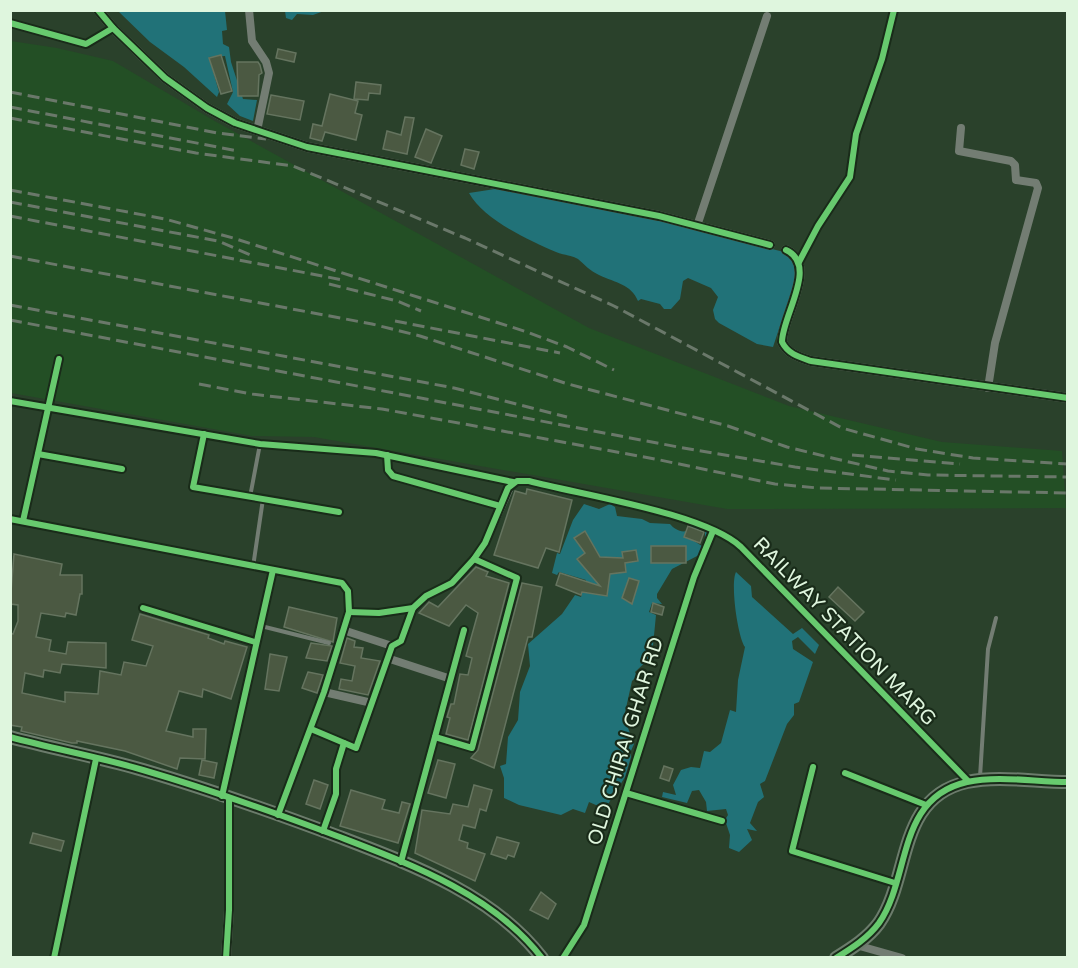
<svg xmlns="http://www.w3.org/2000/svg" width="1078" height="968" viewBox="0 0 1078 968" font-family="'Varela Round',sans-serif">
<rect width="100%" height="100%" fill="#2a412b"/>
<path fill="#234f25" d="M11 41 57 48 113 61 213 120 589 328 789 406 942 442 1062 451 1066 508 727 509 314 437 252 436 11 393Z"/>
<g fill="#217278">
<path d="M118 11H225L227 30 222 31 223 44 229 47 231 62 243 99 257 100 253 121 240 116 227 104 233 92 225 56 209 57 219 92 217 97 184 67 150 42Z"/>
<path d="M285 11V10L324 11 313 15 297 14 292 20 286 18Z"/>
<path d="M495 189 654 219 788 253 798 271 773 347 757 344 719 323 715 319 713 310 718 297 711 288 688 278 683 281 680 299 671 309H664L660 304 641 299 638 301C631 284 616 283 599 275 590 271 584 264 578 259 572 255 562 255 556 252 528 240 483 219 469 193Z"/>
<path d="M584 504 599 509 610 504 615 507 617 516 642 519 650 523 670 524C674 529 684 535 689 529L690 523 709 531 705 544V530L699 528 694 541 702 546 701 554 672 569 657 594V598L662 604 652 603 649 612 656 615 652 656 635 672 637 676 632 681 624 717 634 744 630 753 631 757 625 777 605 809 589 802 585 813 573 809 561 815 519 805 504 798V778L500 766 506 764 508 737 518 720 520 692 530 666 528 644 562 614 575 595 581 597 586 580 559 572 557 575 552 573 557 553 560 554 573 520Z"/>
<path d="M736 572 751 586 752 597 793 634 802 628 819 645 815 654 798 637 792 641 793 649 813 662 799 702 794 704V715L787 724 765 781 760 784 764 797 758 802 750 823 757 831 747 829 752 840 739 852 729 848 730 835 725 820 728 815 726 809 707 811 706 802 699 790 692 791 687 803 662 797 663 792 676 795 673 785 681 770 691 767 700 768 704 751 710 752 721 743 730 710 736 712 738 680 745 647C738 638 730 584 736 572Z"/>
</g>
<g fill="#4b5942" stroke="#65745f" stroke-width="1.5">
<path d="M278 49 296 53 294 62 276 58Z"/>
<path d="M221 55 232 91 221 94 209 58Z"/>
<path d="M237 62H258L260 65 262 73 259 75 258 96H238Z"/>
<path d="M356 82 381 85 380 94 369 93 368 100 354 99Z"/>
<path d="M330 94 358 101 355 113 362 115 356 140 325 132 322 141 310 138 313 124 322 126Z"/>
<path d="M271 95 304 101 300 120 267 114Z"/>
<path d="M405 117 414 118 407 154 383 149 387 131 401 135Z"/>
<path d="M426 129 442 136 431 163 415 157Z"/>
<path d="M465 149 479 152 474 169 461 165Z"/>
<path d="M527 489 572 500 559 552 546 548 538 568 494 555 515 491 526 494Z"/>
<path d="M688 526 704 532 700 543 684 537Z"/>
<path d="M585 531 600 557 623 558 622 552 636 550 638 561 625 563 626 572 610 574 607 596 582 592 581 595 556 585 560 573 600 586 577 559 585 553 574 538Z"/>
<rect x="651" y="546" width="35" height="17"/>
<path d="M14 554 62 564 60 575H82V594H80L76 615 66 613 65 617 41 613 36 637 51 640 49 651 66 654 68 642 106 643V668L62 664 60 673 44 670 43 677 25 673 22 693 65 702V692L98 694 100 671 121 675 124 662 146 666 153 646 132 640 140 614 209 635 208 638 224 644 225 641 247 647 231 699 203 689 202 697 179 691 166 731 193 737V729H206L205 759 180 758 177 769 125 751 77 741V743H72L21 731 22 727 10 725V633L13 634 18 621V605L10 604Z"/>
<path d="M476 567 488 572 486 576 509 583 468 740 446 734 450 718 447 717 451 704H454L460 674 468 675 472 658 466 656 478 613 466 605 449 626 419 613 429 602 438 607Z"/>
<path d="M629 578 639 581 632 604 622 598Z"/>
<path d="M522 583 542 587 532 637H528L494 768 471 758 478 750Z"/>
<path d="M838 587 864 612 855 621 829 597Z"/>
<path d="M653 603 664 607 662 615 651 612Z"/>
<path d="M289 607 337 618 333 642 284 627Z"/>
<path d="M347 638 355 641 354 647 363 648 361 658 380 661 368 695 339 689 341 679 352 681 355 666 340 663Z"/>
<path d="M311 643 332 646 327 661 306 658Z"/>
<path d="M270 654 287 657 279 691 265 689Z"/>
<path d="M308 672 323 675 317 693 302 688Z"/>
<path d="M202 760 217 763 214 778 199 775Z"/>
<path d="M438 760 455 764 446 798 428 793Z"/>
<path d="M664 766 673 769 669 781 660 778Z"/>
<path d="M314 780 328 785 320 809 306 804Z"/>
<path d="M474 785 492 790 486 811 480 809 475 828 463 825 459 840 468 843 467 848 485 854 475 881 415 853 422 810 450 814 453 804 468 807Z"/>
<path d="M351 790 385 800 382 809 399 813 402 802 410 804 398 843 340 826Z"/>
<path d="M33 833 64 841 61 851 30 843Z"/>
<path d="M497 837 519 843 514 857 508 855 506 859 491 854Z"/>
<path d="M541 892 556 904 548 919 530 910Z"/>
</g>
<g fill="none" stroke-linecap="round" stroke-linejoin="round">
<g stroke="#737d73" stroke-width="4">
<path d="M10 401 260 444 376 453 513 482"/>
<path d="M204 434 193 487 339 512"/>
<path d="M38 454 122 469"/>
<path d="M387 455 388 470 393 476 500 506"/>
<path d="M513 483 529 481 677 517 734 540 965 778"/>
<path d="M250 497 260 444"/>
<path d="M10 519 342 583"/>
<path d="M23 521 59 359"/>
<path d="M253 567 263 499"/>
<path d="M261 626 329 643"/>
<path d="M980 777 988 649 996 618"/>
</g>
<g stroke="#737d73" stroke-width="8">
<path d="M249 10 252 41 266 62 269 73 257 131"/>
<path d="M10 23 86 44 113 28"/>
<path d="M961 128 959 151 1011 161 1015 165 1016 180 1036 183 1038 188 995 343 988 388"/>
<path d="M697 226 767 16"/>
<path d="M799 262 818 226 850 177 856 134 882 59 894 10"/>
<path d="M143 608 255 642"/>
<path d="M349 612 379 613 413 608 426 596 452 583 474 559 485 543 512 483"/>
<path d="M343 630 392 646"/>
<path d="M387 658 451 679"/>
<path d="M324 692 372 703"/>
<path d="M311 729 356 748 392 646 401 641 413 608"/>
<path d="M435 737 472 748 517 578 474 559"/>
<path d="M813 767 792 851 895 883"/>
<path d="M845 773 926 805"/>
<path d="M626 793 722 821"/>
<path d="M222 796 273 570"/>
<path d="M278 815 324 692 349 612 348 591 342 583"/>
<path d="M401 862 464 630"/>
<path d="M856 945 902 958"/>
<path d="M54 958 96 759"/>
<path d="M563 958 584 925 694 577 713 531"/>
</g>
<g stroke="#737d73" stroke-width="10">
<path d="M98 10 113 28 165 78 207 108 235 123 307 147 659 216 770 245"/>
<path d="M786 250C819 265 782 316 782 342 788 354 799 357 811 361L1068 398"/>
<path d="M226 958 229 910V800"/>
</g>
<g stroke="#6c7c6c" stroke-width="14">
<path d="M10 737C54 749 99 757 143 770 208 789 273 812 337 836 410 864 493 894 542 958"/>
<path d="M836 958C852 948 868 938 879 923 911 877 896 798 967 782 998 775 1035 782 1068 782"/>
</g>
<g stroke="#6a786a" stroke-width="3" stroke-dasharray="12 6" stroke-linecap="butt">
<path d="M10 92 217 133 266 139"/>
<path d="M10 107 238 151"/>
<path d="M10 118 196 153 293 166 465 238 614 306 842 428 917 449 973 458 1068 464"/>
<path d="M10 190 165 219 233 238 527 332 567 347 614 370"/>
<path d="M10 202 218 241 253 256"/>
<path d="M10 216 343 280"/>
<path d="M10 256 372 324 420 336 568 384 728 426 787 447 832 458 888 471 928 475 1068 477"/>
<path d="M329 284 397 301 421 311"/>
<path d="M10 305 454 388 567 417"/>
<path d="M10 320 678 447 795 467 896 480"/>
<path d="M395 321 560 353"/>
<path d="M199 384 251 394 382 409 655 459 775 484 818 488 1068 493"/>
<path d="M852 455 960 464"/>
</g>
<g stroke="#192b19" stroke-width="10">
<g id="cycleway">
<path d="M98 10 113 28 165 78 207 108 235 123 307 147 659 216 770 245"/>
<path d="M10 23 86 44 113 28"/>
<path d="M786 250C819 265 782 316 782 342 788 354 799 357 811 361L1068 398"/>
<path d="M799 262 818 226 850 177 856 134 882 59 894 10"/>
<path d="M10 401 260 444 376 453 513 482"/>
<path d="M204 434 193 487 339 512"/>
<path d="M38 454 122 469"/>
<path d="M387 455 388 470 393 476 500 506"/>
<path d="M10 519 342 583 348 591 349 612 324 692 278 815"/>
<path d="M23 521 59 359"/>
<path d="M143 608 255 642"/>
<path d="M349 612 379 613 413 608 426 596 452 583 474 559 485 543 508 488 517 481H529C581 495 704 513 741 547L968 781"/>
<path d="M311 729 356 748 392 646 401 641 413 608"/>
<path d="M10 737C54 749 99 757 143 770 208 789 273 812 337 836 410 864 493 894 542 958"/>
<path d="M435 737 472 748 517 578 474 559"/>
<path d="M813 767 792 851 895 883"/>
<path d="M845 773 926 805"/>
<path d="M626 793 722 821"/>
<path d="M222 796 273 570"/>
<path d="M323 831 336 794V769L344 743"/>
<path d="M401 862 464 630"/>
<path d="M54 958 96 759"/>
<path d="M226 958 229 910V800"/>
<path d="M563 958 584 925 694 577 713 531"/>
<path d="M836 958C852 948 868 938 879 923 911 877 896 798 967 782 998 775 1035 782 1068 782"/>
</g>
</g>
<use href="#cycleway" stroke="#67ca6e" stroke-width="6"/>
</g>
<g text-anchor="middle" stroke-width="4.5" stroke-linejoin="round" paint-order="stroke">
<g font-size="20" fill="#dff6de" stroke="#192b19">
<text transform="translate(845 631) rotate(46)" y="7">RAILWAY STATION MARG</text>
<text transform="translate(625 741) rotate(-73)" y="7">OLD CHIRAI GHAR RD</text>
</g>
</g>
<rect width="1078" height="968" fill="none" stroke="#dff6de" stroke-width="24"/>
</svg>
